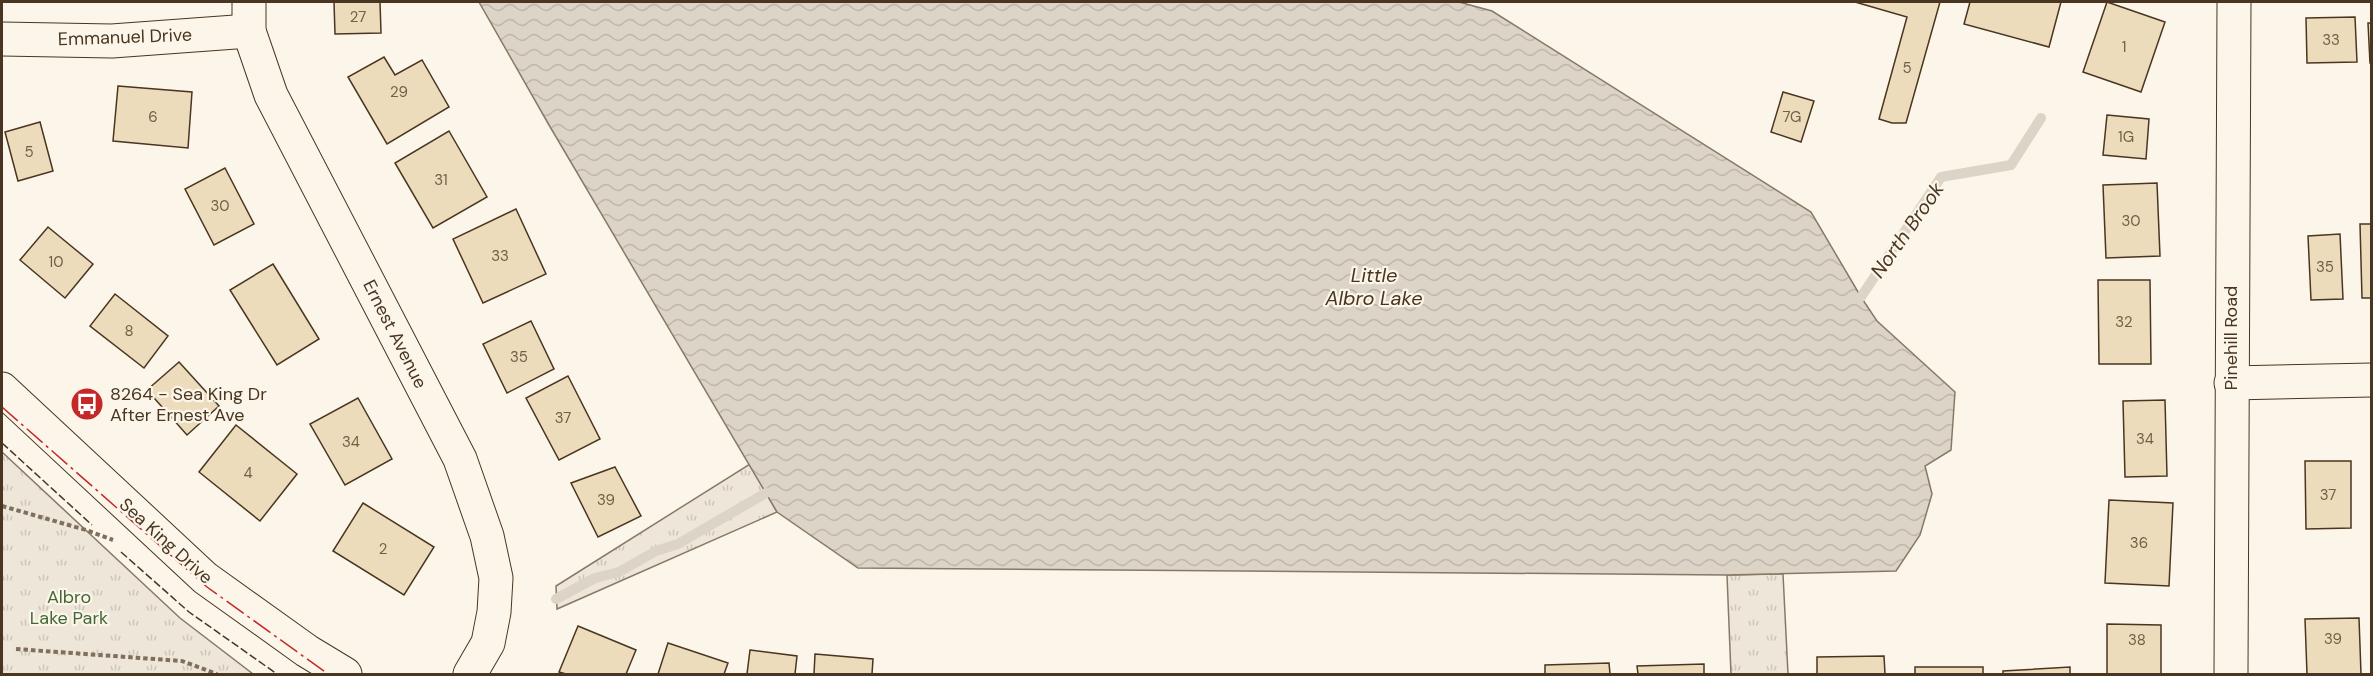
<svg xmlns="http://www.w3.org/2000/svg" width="2373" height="676" viewBox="0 0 2373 676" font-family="'DM Sans',sans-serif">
<defs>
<pattern id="grass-tufts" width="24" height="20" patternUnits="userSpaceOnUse" patternTransform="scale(1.5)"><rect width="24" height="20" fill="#ede6d9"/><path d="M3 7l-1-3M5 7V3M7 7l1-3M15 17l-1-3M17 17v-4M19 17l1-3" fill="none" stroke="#cdc6ba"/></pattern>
<pattern id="water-waves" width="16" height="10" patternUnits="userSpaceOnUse" patternTransform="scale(1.5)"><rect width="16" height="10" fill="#dcd4c6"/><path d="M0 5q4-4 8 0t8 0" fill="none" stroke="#beb7aa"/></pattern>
</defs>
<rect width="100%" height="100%" fill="#fbf6e9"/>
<g fill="url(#grass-tufts)" stroke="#887966" stroke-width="1.5">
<path d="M2 452 180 618 253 674H2Z"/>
<path d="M750 464 777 512 557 609 556 586Z"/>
<path d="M1783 574 1788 674H1731L1727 575Z"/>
</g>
<path fill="url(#water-waves)" stroke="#887966" stroke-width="1.5" d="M479 2H1459L1492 11 1811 212 1861 297 1877 321 1955 392 1951 450 1925 466 1932 494 1920 535 1896 571 1727 575 858 568 777 512 549 125Z"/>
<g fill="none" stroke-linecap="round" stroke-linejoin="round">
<g stroke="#dcd4c6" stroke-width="10">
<path d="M1861 297 1941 177 2011 165 2041 118"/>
<path d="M556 599 595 578 619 572 656 551 678 544 766 493"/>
</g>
</g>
<g fill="#ecdcbc" stroke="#4a3520" stroke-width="1.5">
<path d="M334 2H380L381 33 335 34Z"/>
<path d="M1855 2H1940L1906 123H1892L1879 119 1907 17Z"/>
<path d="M1970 2H2061L2049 47 1964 24Z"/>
<path d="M2107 2 2165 22 2141 92 2083 72Z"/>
<path d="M2355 17 2357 62 2307 63 2306 18Z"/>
<path d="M2368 23H2372V63H2370Z"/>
<path d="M384 57 395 75 422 60 449 107 387 144 348 77Z"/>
<path d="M118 86 192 92 188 148 113 141Z"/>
<path d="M1783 92 1814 101 1801 142 1771 132Z"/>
<path d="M2107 115 2149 119 2146 159 2103 155Z"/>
<path d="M40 122 53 171 18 181 5 132Z"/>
<path d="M449 131 487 197 433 228 395 163Z"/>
<path d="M225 168 254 224 214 245 185 189Z"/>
<path d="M2157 183 2160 256 2106 258 2103 185Z"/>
<path d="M516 209 546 274 483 303 453 239Z"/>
<path d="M2360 224H2372V298H2362Z"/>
<path d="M48 227 93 264 65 298 20 260Z"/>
<path d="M2340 234 2343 299 2311 300 2308 236Z"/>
<path d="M273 264 319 339 277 365 230 290Z"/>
<path d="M2098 280H2150L2151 364H2099Z"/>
<path d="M115 294 168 336 144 368 90 326Z"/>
<path d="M531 321 554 369 507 393 483 344Z"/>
<path d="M179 362 219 406 187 435 147 390Z"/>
<path d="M568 376 600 439 559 460 526 398Z"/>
<path d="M358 398 392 459 345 485 310 424Z"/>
<path d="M2165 400 2167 476 2125 477 2123 401Z"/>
<path d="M236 425 297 474 260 521 199 472Z"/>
<path d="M2305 461H2351V528L2306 529Z"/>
<path d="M615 467 641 516 598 537 571 483Z"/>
<path d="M2109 500 2173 503 2169 586 2105 583Z"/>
<path d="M363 503 434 547 404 595 333 551Z"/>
<path d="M2359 618 2361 674H2307L2305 619Z"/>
<path d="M2107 624 2161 625V674H2107Z"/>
<path d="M578 626 636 650 626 674H566L559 672Z"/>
<path d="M668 643 728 663 724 674H658Z"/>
<path d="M750 650 797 656 795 674H747Z"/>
<path d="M815 654 873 659 872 674H814Z"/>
<path d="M1884 656 1885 674H1817V657Z"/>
<path d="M1609 663 1610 674H1545V665Z"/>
<path d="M1704 664V674H1638L1637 666Z"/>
<rect x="1915" y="667" width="68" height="7"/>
<path d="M2070 667V674H2003V671Z"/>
</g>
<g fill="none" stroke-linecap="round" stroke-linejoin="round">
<g stroke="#4a3520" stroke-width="35">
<g id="minor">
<path d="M249 2V31L271 95 460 459 487 536 496 578 494 612 488 643 470 674"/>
<path d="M2 39 112 41 249 31"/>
<path d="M2231 383 2372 380"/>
<path d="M2 389 205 578 307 651 345 674"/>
<path d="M2231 674 2234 2"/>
</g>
</g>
<g stroke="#7f6f5c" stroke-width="4" stroke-dasharray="4.5 3" stroke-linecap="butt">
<path d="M2 506 86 530 113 540"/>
<path d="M16 649 182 661 217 674"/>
</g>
<use href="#minor" stroke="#fbf6e9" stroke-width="33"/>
<g stroke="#4a3520" stroke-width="1.5" stroke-dasharray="8 3" stroke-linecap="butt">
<path d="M2 443 92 525"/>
<path d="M121 552 189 612 277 674"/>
</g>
<path stroke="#c62828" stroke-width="1.5" stroke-dasharray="21 4.5 3 4.5" stroke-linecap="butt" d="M2 407 207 587 328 674"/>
</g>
<defs>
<g id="bus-disc" transform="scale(1.725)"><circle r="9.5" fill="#c62828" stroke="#fbf6e9"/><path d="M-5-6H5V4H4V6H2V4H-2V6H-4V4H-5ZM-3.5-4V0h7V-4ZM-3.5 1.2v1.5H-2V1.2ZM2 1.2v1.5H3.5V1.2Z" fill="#fff"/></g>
</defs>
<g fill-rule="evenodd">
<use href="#bus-disc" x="87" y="404"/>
</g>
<g text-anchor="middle" stroke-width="4.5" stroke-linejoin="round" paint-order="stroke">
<g font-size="15" fill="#725f47">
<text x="358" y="22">27</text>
<text x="2331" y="45">33</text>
<text x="2124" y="52">1</text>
<text x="1907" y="73">5</text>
<text x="399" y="97">29</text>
<text x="153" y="122">6</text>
<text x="1792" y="122">7G</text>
<text x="2126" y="142">1G</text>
<text x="29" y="157">5</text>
<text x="441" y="185">31</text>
<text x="220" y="211">30</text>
<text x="2131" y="226">30</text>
<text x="500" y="261">33</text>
<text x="56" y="267">10</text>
<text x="2325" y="272">35</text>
<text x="2124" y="327">32</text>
<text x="129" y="336">8</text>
<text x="519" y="362">35</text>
<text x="563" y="423">37</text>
<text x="2145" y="444">34</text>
<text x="351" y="447">34</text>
<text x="248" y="478">4</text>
<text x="2328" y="500">37</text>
<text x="606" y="505">39</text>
<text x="2139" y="548">36</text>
<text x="383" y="554">2</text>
<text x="2333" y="644">39</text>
<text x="2137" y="645">38</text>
</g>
<g font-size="18" fill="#4a3520" stroke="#fbf6e9">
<text transform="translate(125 37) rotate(-2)" y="6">Emmanuel Drive</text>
<text transform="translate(395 334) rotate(63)" y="6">Ernest Avenue</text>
<text transform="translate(2231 338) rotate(-90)" y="6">Pinehill Road</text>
<text transform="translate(166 541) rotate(42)" y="6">Sea King Drive</text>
</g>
<g font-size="18" fill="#4a3520" stroke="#fbf6e9" text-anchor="start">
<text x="110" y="400">8264 - Sea King Dr<tspan x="110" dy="21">After Ernest Ave</tspan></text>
</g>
<g font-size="18" fill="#436837" stroke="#fbf6e9">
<text x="69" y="603">Albro<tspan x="69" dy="21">Lake Park</tspan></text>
</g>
<g font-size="20" font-style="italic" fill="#4a3520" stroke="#fbf6e9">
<text transform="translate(1907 230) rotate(-55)" y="7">North Brook</text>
<text x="1374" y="282">Little<tspan x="1374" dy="23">Albro Lake</tspan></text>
</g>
</g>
<rect width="2373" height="676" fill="none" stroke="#4a3520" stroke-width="6"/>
</svg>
